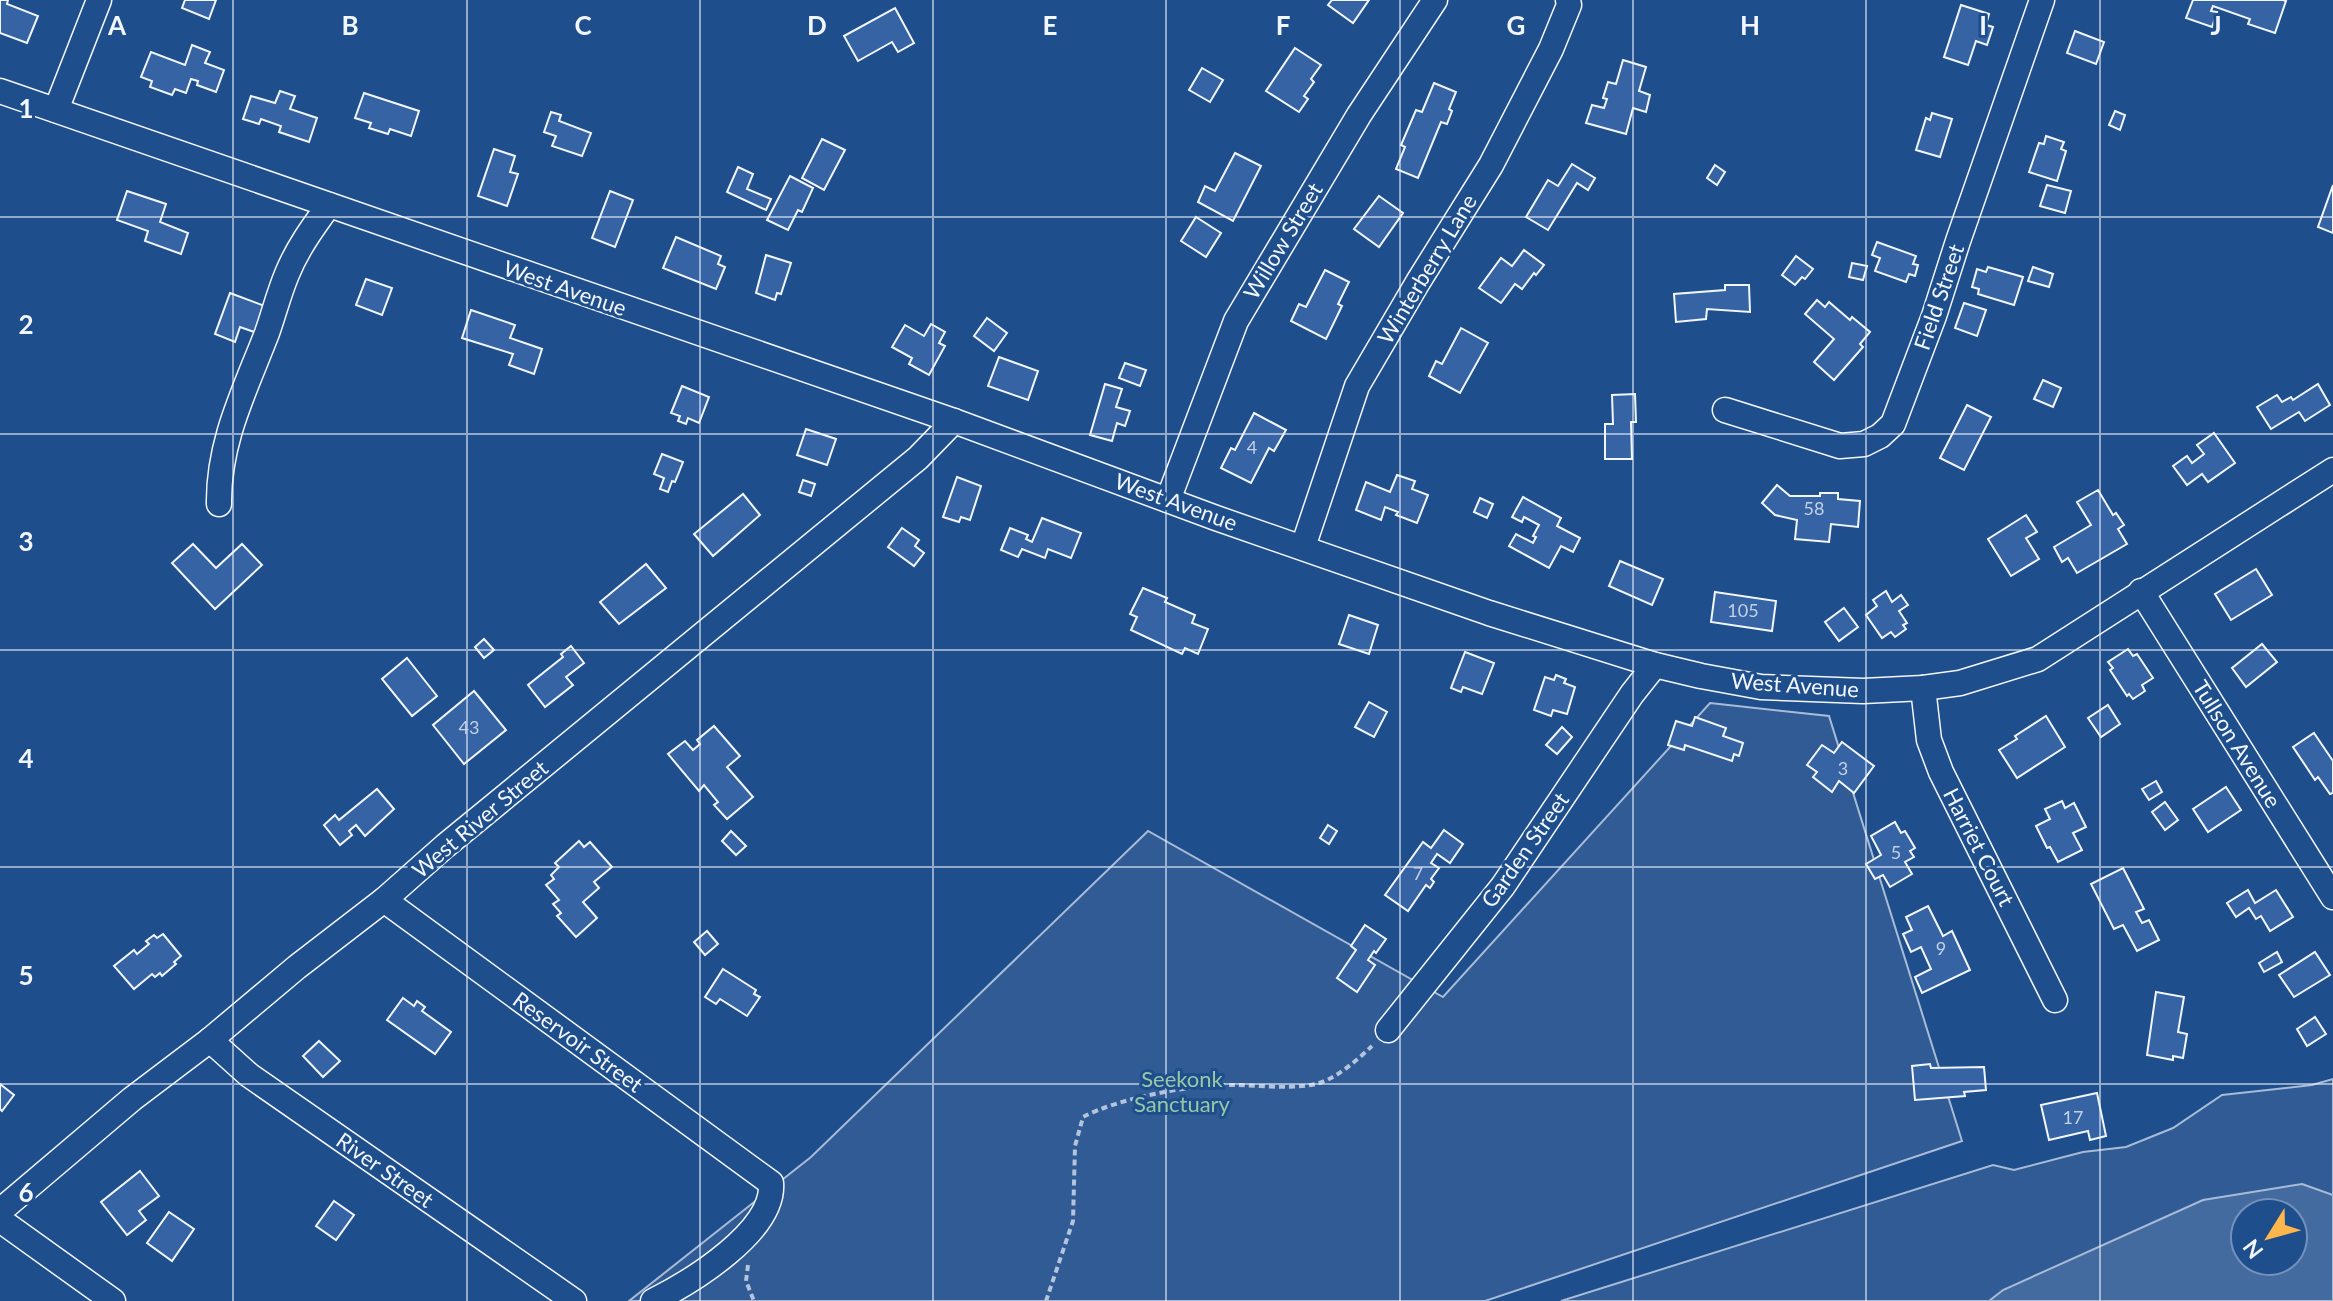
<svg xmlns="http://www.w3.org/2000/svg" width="2333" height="1301" viewBox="0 0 2333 1301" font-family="Lato,sans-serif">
<rect width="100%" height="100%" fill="#1f4e8c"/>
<g fill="#305b95" stroke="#a8bbd7" stroke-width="2">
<path d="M1710 703 1829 716 1962 1141 1485 1301H629L811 1157 1148 831 1443 997Z"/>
<path d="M2333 1079V1210L2246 1198 2013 1301H1561L1993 1165 2014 1170 2083 1152 2126 1147 2173 1128 2222 1095 2312 1085Z"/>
</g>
<path fill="#446ba0" stroke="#a8bbd7" stroke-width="2" fill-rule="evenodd" d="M2302 1184 2333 1195V1301H1989L2003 1290 2203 1200ZM2245 1213H2293V1261H2245Z"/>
<g fill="#3563a3" stroke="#f2f6ff" stroke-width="2">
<path d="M0 0H8L7 4 38 16 27 43 0 33Z"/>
<path d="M185 0H216L209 19 182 8Z"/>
<path d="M1332 0H1369L1353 23 1328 5Z"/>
<path d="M2193 0H2283L2286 1 2275 33 2248 24 2250 19 2213 6 2211 11 2217 12 2212 27 2186 18Z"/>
<path d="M1961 5 1989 14 1986 25 1993 27 1987 45 1976 41 1968 65 1944 57Z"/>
<path d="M895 8 914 43 898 52 892 42 858 61 844 36Z"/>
<path d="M2075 31 2104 42 2096 64 2067 53Z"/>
<path d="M192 45 210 52 205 63 224 70 216 92 197 85 198 81 191 79 186 93 175 89 172 95 150 87 152 81 141 77 151 52 185 65Z"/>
<path d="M1295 48 1321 65 1311 79 1314 82 1304 96 1308 99 1299 112 1266 91Z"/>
<path d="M1623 60 1646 67 1639 91 1650 95 1646 112 1633 108 1626 134 1586 123 1592 105 1604 108 1607 99 1603 98 1608 82 1616 84Z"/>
<path d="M1202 68 1223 80 1210 102 1189 90Z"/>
<path d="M1434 83 1456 92 1449 109 1452 111 1447 124 1441 122 1418 178 1396 169 1405 147 1401 145 1416 110 1422 112Z"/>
<path d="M280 91 295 96 290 109 317 118 309 142 279 132 281 126 261 119 259 124 243 119 251 96 275 103Z"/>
<path d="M364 93 419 111 411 136 390 129 388 134 369 128 371 123 355 118Z"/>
<path d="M2115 111 2125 115 2120 130 2109 125Z"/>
<path d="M551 112 561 115 559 121 591 133 582 156 552 146 556 136 544 132Z"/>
<path d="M1932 113 1952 119 1940 157 1916 150 1926 118 1930 120Z"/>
<path d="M2046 136 2064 142 2061 149 2066 151 2057 181 2029 172 2039 143 2044 144Z"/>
<path d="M822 139 845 150 824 190 802 178Z"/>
<path d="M494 149 515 156 510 172 518 174 507 206 478 196Z"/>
<path d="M1235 153 1261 166 1233 221 1198 202 1205 186 1215 191Z"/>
<path d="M1572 164 1595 178 1588 190 1577 183 1548 230 1526 217 1548 180 1558 186Z"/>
<path d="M1715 165 1725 172 1717 185 1707 178Z"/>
<path d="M738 167 753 174 747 189 771 199 766 210 727 192Z"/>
<path d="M790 176 813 188 802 212 798 210 788 230 767 220Z"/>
<path d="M2047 185 2071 191 2065 213 2040 206Z"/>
<path d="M2333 185V233L2318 227Z"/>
<path d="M127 191 166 204 160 222 188 233 181 254 145 241 148 231 117 220Z"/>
<path d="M610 191 633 200 615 247 592 238Z"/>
<path d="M1379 196 1403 213 1379 247 1354 229Z"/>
<path d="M1196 217 1221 233 1206 257 1181 241Z"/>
<path d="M676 237 721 256 718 264 725 267 716 289 663 268Z"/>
<path d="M1877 242 1916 256 1913 264 1918 265 1915 276 1909 274 1906 282 1875 271 1880 258 1872 255Z"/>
<path d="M1524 250 1544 265 1536 275 1534 273 1522 289 1515 284 1501 303 1479 288 1501 258 1512 266Z"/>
<path d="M766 255 791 263 781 294 777 293 775 300 756 293Z"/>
<path d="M1796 256 1813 269 1805 279 1802 277 1795 285 1782 275Z"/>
<path d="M1852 263 1867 266 1863 280 1849 277Z"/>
<path d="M1988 267 2023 277 2014 305 1978 294 1979 289 1972 287 1977 269 1986 272Z"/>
<path d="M2033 267 2053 274 2049 287 2028 281Z"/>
<path d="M1325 270 1349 282 1338 304 1342 306 1326 339 1291 321 1299 304 1306 307Z"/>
<path d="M366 279 392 288 382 315 356 305Z"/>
<path d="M1725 285H1749L1750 312 1707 309 1706 319 1676 322 1674 294 1725 290Z"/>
<path d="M230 293 270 308 260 334 240 327 235 342 215 334Z"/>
<path d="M1817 300 1825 307 1829 302 1850 320 1852 317 1870 332 1860 344 1863 347 1834 380 1814 362 1834 339 1805 314Z"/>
<path d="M1964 303 1986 310 1977 336 1955 328Z"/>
<path d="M471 310 515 325 510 338 542 349 534 374 509 365 513 354 462 338Z"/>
<path d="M987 318 1007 333 994 351 974 336Z"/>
<path d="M931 324 945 332 939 343 945 346 929 375 909 364 912 358 892 347 905 325 924 336Z"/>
<path d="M1461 328 1488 343 1460 393 1429 376 1436 361 1442 364Z"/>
<path d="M999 357 1038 371 1028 400 988 386Z"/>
<path d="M1125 363 1146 370 1140 386 1119 378Z"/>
<path d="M2043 380 2061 388 2053 407 2034 399Z"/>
<path d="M1105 384 1122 389 1116 407 1130 411 1125 426 1117 423 1112 441 1090 435Z"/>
<path d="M2318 384 2330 405 2305 421 2299 412 2271 429 2257 407 2277 395 2282 402 2291 397 2293 400Z"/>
<path d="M682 386 709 397 699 423 688 418 686 424 678 421 680 416 671 413Z"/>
<path d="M1635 394 1636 422H1631L1632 459H1605V424H1613L1612 395Z"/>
<path d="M1967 405 1991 417 1964 470 1940 458Z"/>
<path d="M1254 413 1286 430 1274 451 1269 448 1251 483 1221 468 1231 448 1235 450Z"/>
<path d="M806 429 836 439 827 465 797 455Z"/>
<path d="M2214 433 2235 463 2208 482 2202 474 2187 485 2173 466 2187 456 2192 463 2204 454 2197 445Z"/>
<path d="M662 454 683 462 675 482 672 481 668 492 660 489 664 478 654 474Z"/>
<path d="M1397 475 1415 481 1412 489 1428 495 1417 523 1396 515 1398 512 1385 507 1381 520 1356 510 1366 482 1390 492Z"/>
<path d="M957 477 981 486 970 520 961 517 959 522 943 517Z"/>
<path d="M803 480 815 484 811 496 799 492Z"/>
<path d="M1777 485 1790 496H1820V493H1838V499L1860 501 1858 527 1831 524 1829 542 1795 539 1797 520 1775 515 1762 503Z"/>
<path d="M2098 490 2113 515 2116 513 2124 525 2118 529 2127 544 2077 573 2068 558 2062 562 2054 547 2091 525 2077 502Z"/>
<path d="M743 494 760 515 713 556 694 534Z"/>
<path d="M1523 497 1561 518 1557 526 1580 538 1573 552 1561 546 1549 568 1509 546 1516 534 1533 543 1536 537 1533 536 1539 525 1524 517 1522 522 1512 517Z"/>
<path d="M1480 498 1493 504 1487 518 1474 512Z"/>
<path d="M2026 515 2037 532 2026 538 2039 559 2011 576 1988 539Z"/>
<path d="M1042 518 1081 533 1071 558 1048 549 1045 558 1022 549 1018 557 1001 550 1010 528 1028 535 1026 539 1032 542Z"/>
<path d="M902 528 919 540 915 546 924 553 914 566 888 547Z"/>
<path d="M193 544 216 568 242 544 262 565 215 609 172 563Z"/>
<path d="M1620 561 1663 579 1652 605 1609 586Z"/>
<path d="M646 564 666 588 619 624 600 602Z"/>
<path d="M2256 569 2272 595 2231 620 2215 594Z"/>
<path d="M1143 588 1167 598 1165 602 1195 615 1192 623 1208 629 1198 654 1185 648 1182 654 1131 630 1137 617 1130 614Z"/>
<path d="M1886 591 1892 602 1901 595 1908 605 1899 611 1907 623 1903 625 1906 629 1895 637 1891 632 1882 638 1866 615 1877 606 1873 600Z"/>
<path d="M1715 592 1776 601 1772 631 1711 622Z"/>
<path d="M1844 608 1858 627 1839 641 1825 622Z"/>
<path d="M1349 615 1378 625 1369 654 1339 644Z"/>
<path d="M484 639 494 650 484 658 475 647Z"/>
<path d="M2262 644 2277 662 2246 687 2232 668Z"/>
<path d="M571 646 584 663 566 677 573 685 545 707 528 685 563 657 561 654Z"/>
<path d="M2128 649 2133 656 2137 654 2153 678 2142 685 2145 691 2133 699 2129 694 2127 696 2110 670 2113 668 2108 662Z"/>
<path d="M1465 652 1494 663 1482 694 1463 687 1461 692 1451 688Z"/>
<path d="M407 658 437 696 412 716 382 679Z"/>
<path d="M1556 675 1566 679 1564 683 1575 687 1567 714 1553 710 1551 716 1534 710 1545 677 1554 680Z"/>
<path d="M474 691 506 730 464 764 433 725Z"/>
<path d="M1369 702 1387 712 1374 737 1355 727Z"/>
<path d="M2108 705 2120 724 2101 737 2088 718Z"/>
<path d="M2046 716 2065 747 2017 778 1999 750 2017 739 2015 736Z"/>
<path d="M1695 717 1726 728 1723 736 1743 743 1739 756 1734 754 1732 761 1685 745 1684 750 1668 745 1676 721 1692 726Z"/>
<path d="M714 726 740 756 727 767 753 797 727 819 714 805 718 802 704 785 699 791 668 754 685 741 693 750 700 744 697 740Z"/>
<path d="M1562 727 1572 737 1557 754 1546 745Z"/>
<path d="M2314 733 2333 761V793L2330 794 2318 777 2315 780 2293 747Z"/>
<path d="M1842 742 1874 766 1854 793 1839 781 1832 792 1813 777 1817 772 1807 765 1822 745 1834 753Z"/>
<path d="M2156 781 2162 792 2149 800 2142 789Z"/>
<path d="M2226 787 2241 810 2208 832 2193 809Z"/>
<path d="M377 789 394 809 365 836 356 825 349 831 352 835 340 845 324 825 335 815 339 820Z"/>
<path d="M2062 801 2065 808 2074 803 2086 827 2073 833 2082 850 2058 862 2050 847 2047 848 2036 826 2050 819 2045 809Z"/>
<path d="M2165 802 2178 820 2165 830 2152 812Z"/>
<path d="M1895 822 1901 833 1905 831 1915 848 1910 851 1914 857 1905 862 1912 874 1890 887 1883 875 1875 879 1866 864 1881 855 1871 836Z"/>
<path d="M1328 825 1337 831 1329 844 1320 838Z"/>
<path d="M1444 830 1463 844 1450 863 1437 854 1431 863 1439 868 1431 879 1434 882 1430 888 1426 885 1408 911 1385 895 1423 842 1431 848Z"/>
<path d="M731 831 746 846 736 855 722 841Z"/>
<path d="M579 841 584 847 590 842 612 867 594 882 599 888 583 902 597 918 576 937 557 916 561 913 553 904 559 900 546 885 554 879 551 875 559 867 555 863Z"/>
<path d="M2123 868 2144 909 2136 912 2142 923 2149 920 2159 940 2137 951 2123 925 2114 929 2091 884Z"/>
<path d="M2248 890 2255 903 2276 890 2293 917 2270 931 2261 916 2256 919 2249 908 2236 917 2227 903Z"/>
<path d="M1928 906 1943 936 1952 931 1970 970 1922 993 1915 977 1931 969 1921 947 1911 952 1903 934 1912 930 1906 917Z"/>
<path d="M1365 925 1386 939 1376 953 1374 951 1368 960 1375 965 1357 992 1337 978 1356 950 1351 946Z"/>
<path d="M707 931 718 944 705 955 694 942Z"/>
<path d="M163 934 181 956 174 962 176 964 162 976 160 973 155 977 152 974 134 989 114 966 134 950 137 954 149 944 146 941 154 935 157 938Z"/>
<path d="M2277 952 2282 962 2264 972 2259 963Z"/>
<path d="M2315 952 2330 975 2294 997 2279 975Z"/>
<path d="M723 969 756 990 754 994 760 997 747 1016 720 999 716 1004 705 997Z"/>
<path d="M2156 992 2184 997 2178 1032 2187 1034 2183 1058 2173 1056V1060L2147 1055Z"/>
<path d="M403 998 414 1006 417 1001 425 1007 422 1011 451 1032 435 1054 387 1020Z"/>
<path d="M2315 1017 2326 1034 2307 1046 2297 1029Z"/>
<path d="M319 1041 340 1061 323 1077 303 1056Z"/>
<path d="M1930 1064 1931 1068 1984 1067 1986 1090 1964 1092 1965 1096 1915 1100 1912 1066Z"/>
<path d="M0 1084 14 1095 2 1111 0 1109Z"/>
<path d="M2097 1093 2106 1136 2090 1140 2088 1131 2049 1140 2041 1105Z"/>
<path d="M140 1171 159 1196 139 1211 146 1220 127 1235 101 1202Z"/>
<path d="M334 1201 354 1215 336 1240 316 1226Z"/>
<path d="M169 1212 194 1229 172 1261 147 1243Z"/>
</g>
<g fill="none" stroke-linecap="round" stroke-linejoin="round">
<g stroke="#f2f6ff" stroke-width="27">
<g id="minor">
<path d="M0 91 954 421 1216 518 1489 613 1655 665 1701 676 1761 687 1863 691 1923 688 1960 683 2038 659 2333 470"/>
<path d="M56 110 99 0"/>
<path d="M1725 410 1840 446 1864 444 1880 436 1893 424 1934 316 1958 241 2042 0"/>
<path d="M1168 500 1236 321 1359 115 1435 0"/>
<path d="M219 504C218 442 245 390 267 333 274 313 279 293 287 274 297 249 313 227 329 205"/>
<path d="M1303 547 1357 386 1418 282 1491 165 1551 49 1569 5 1568 0"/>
<path d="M2141 591 2333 897"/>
<path d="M1923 688 1929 740 1941 772 2055 1000"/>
<path d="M384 900 771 1183C775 1231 691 1282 653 1301"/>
<path d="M1388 1030 1503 886 1632 694 1655 665"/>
<path d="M210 1040 249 1075 574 1301"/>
<path d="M0 1211 132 1099 210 1040 297 967 384 900 445 846 918 458 954 421"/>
<path d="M0 1220 113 1301"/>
</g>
</g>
<g stroke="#b3c4dc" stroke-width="4" stroke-dasharray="6 4" stroke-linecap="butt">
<path d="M748 1265 746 1281 754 1301"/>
<path d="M1046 1301 1073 1221 1075 1146 1083 1117C1119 1098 1189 1085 1231 1085 1257 1085 1285 1089 1311 1085 1333 1082 1356 1061 1372 1046"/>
</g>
<use href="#minor" stroke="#1f4e8c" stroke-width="24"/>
</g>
<path fill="none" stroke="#f2f6ff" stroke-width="2" stroke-opacity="0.55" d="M233 0V1301M467 0V1301M700 0V1301M933 0V1301M1166 0V1301M1400 0V1301M1633 0V1301M1866 0V1301M2100 0V1301M0 217H2333M0 434H2333M0 650H2333M0 867H2333M0 1084H2333"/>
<g text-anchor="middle" stroke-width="6" stroke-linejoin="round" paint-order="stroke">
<g font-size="18" fill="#c3d1e8">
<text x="1252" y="454">4</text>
<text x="1814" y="515">58</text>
<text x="1743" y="617">105</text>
<text x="469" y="734">43</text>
<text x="1843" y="775">3</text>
<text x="1896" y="859">5</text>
<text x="1418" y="880">7</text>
<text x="1941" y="955">9</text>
<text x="2073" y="1124">17</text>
</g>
<g font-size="22" fill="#f2f6ff" stroke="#1f4e8c">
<text transform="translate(1283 241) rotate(-59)" y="8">Willow Street</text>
<text transform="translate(1427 269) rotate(-59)" y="8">Winterberry Lane</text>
<text transform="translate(565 288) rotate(19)" y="8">West Avenue</text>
<text transform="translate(1939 297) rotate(-71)" y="8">Field Street</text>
<text transform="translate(1176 502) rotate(20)" y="8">West Avenue</text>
<text transform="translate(1795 685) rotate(4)" y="8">West Avenue</text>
<text transform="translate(2237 744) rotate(58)" y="8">Tullson Avenue</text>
<text transform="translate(480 819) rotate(-40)" y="8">West River Street</text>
<text transform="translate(1979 847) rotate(63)" y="8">Harriet Court</text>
<text transform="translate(1525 850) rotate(-55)" y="8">Garden Street</text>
<text transform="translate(578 1042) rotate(36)" y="8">Reservoir Street</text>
<text transform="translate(385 1170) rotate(35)" y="8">River Street</text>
</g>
<g font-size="22" fill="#97c8a6" stroke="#1f4e8c">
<text x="1182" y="1087">Seekonk<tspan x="1182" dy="25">Sanctuary</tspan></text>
</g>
</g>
<g font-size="26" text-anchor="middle" font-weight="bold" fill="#f2f6ff" stroke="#1f4e8c" stroke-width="6" stroke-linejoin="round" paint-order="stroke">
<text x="117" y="35">A</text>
<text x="350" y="35">B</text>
<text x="583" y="35">C</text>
<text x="817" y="35">D</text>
<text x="1050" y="35">E</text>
<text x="1283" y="35">F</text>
<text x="1516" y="35">G</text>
<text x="1750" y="35">H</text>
<text x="1983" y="35">I</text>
<text x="2216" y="35">J</text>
<text x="26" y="118">1</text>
<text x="26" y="334">2</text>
<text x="26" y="551">3</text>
<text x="26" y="768">4</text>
<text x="26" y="985">5</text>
<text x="26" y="1202">6</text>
</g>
<g transform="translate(2269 1237) rotate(233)"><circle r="38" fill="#1f4e8c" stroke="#7391ba" stroke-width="2"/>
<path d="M0-6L14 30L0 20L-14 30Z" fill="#ffb74d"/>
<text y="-12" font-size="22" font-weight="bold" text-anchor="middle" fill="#f2f6ff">N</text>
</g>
</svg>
